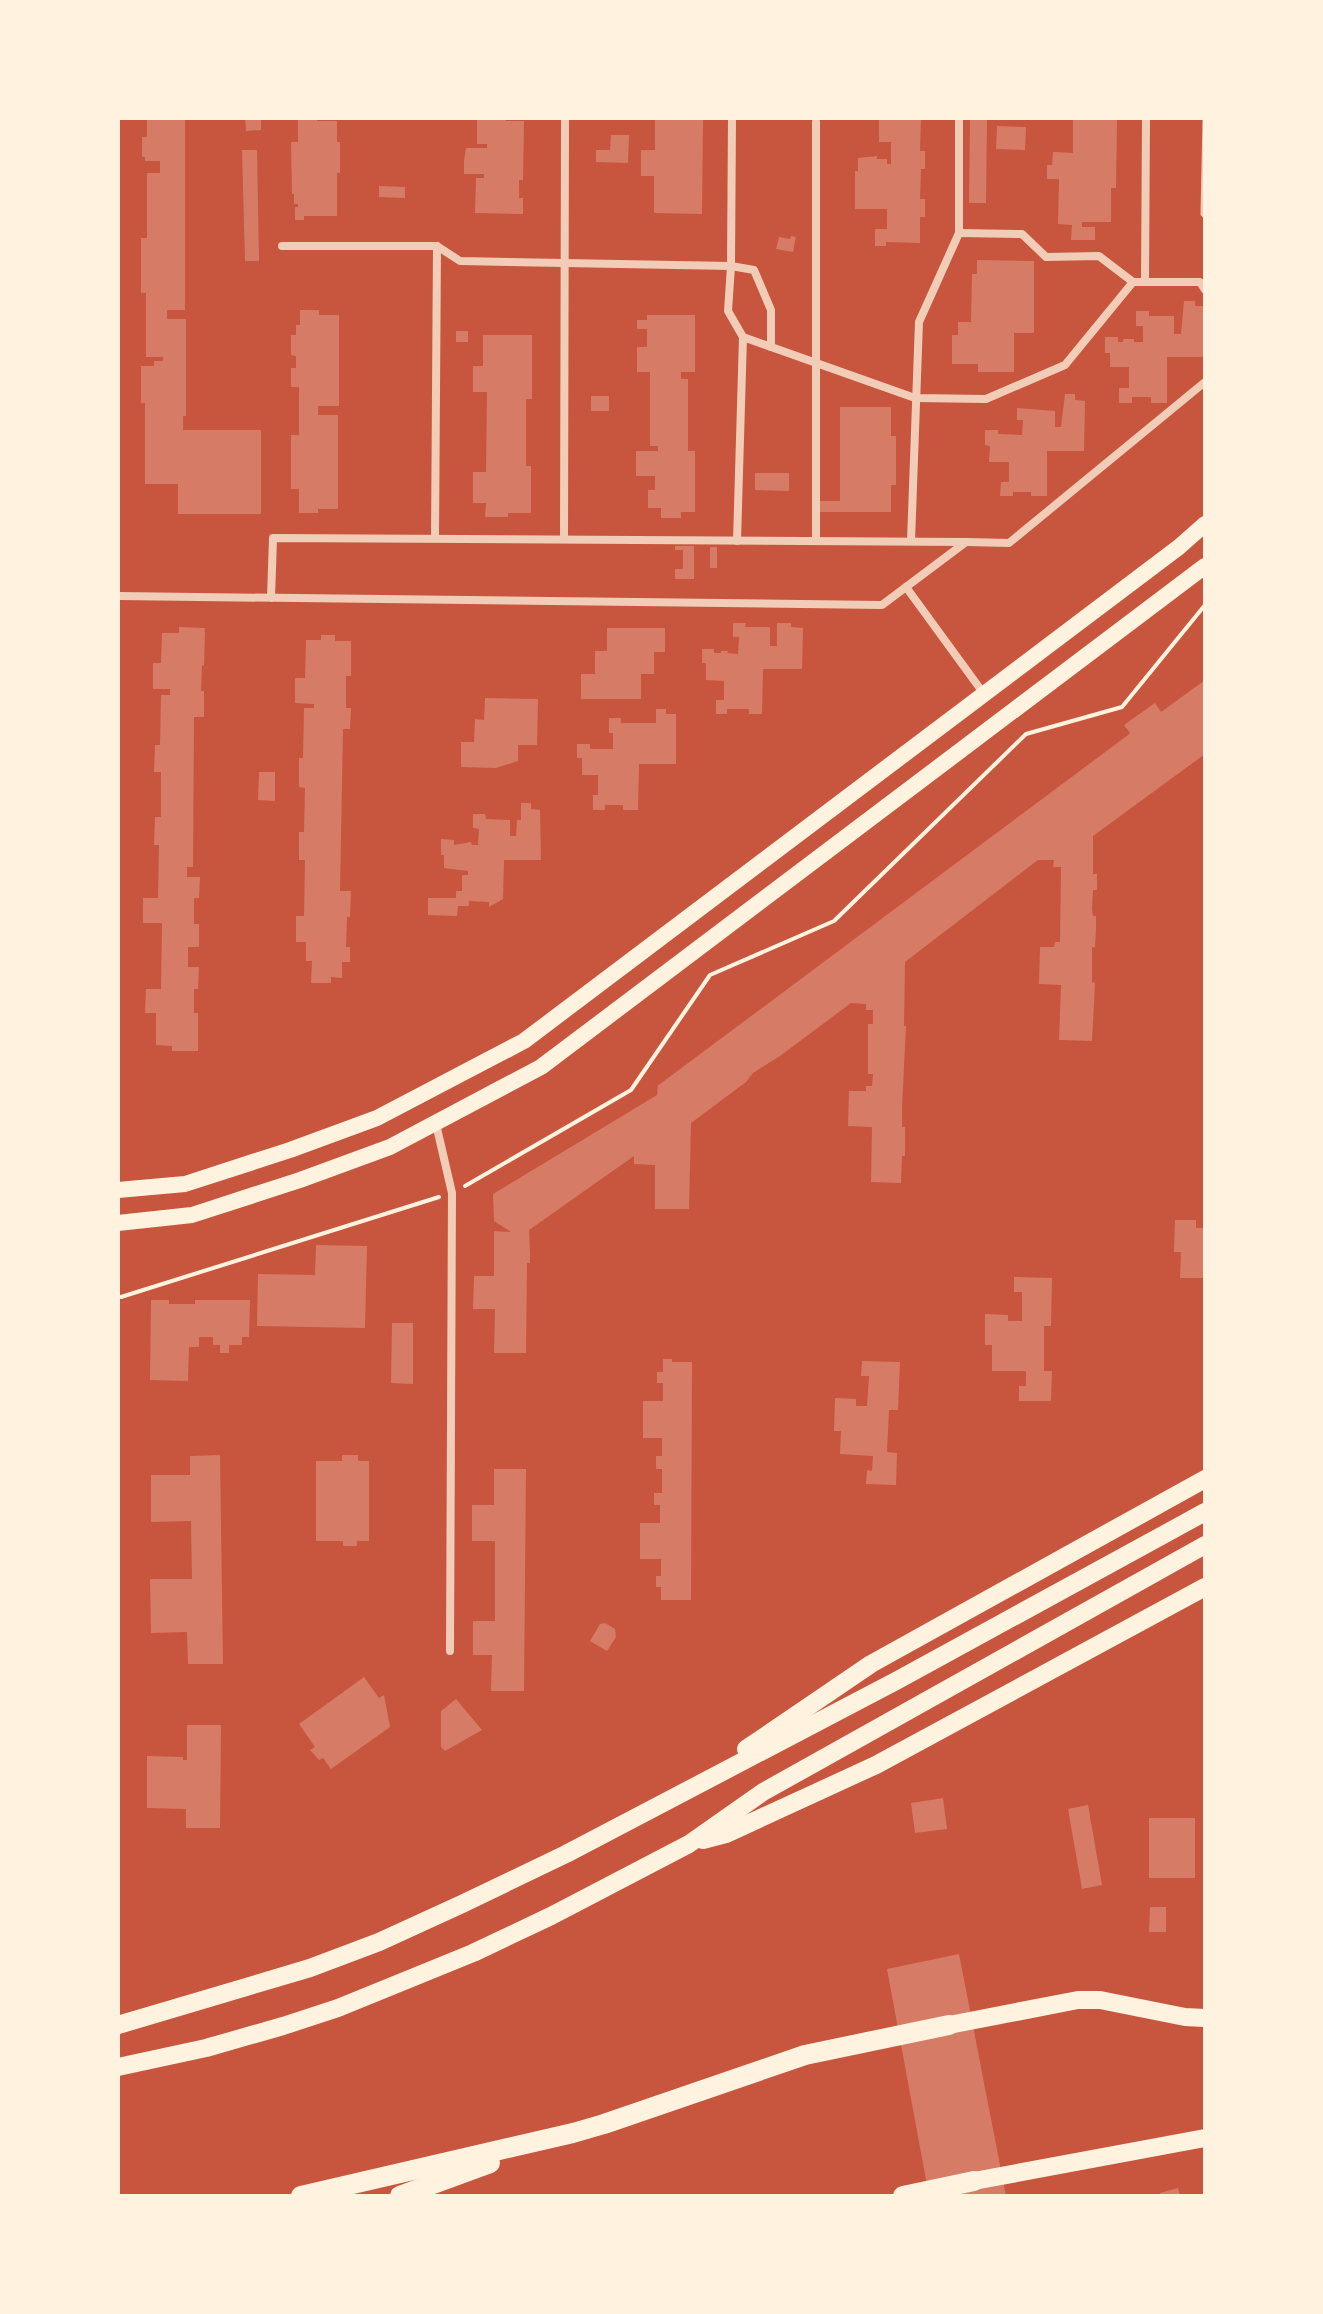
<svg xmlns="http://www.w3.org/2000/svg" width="1323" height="2314" viewBox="0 0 1323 2314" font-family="Overpass,sans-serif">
<rect width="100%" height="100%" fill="#c8553d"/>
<g fill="#d67c66">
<path d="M147 118H185V310H167V319H186V416H183V430H261V514H178V484H145V403H141V366H154V361H163V357H146V293H141V238H147V173H160V161H145V157H142V137H147Z"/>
<path d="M245 118H261V130L246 131Z"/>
<path d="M298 118H317V121H337V142H340V173H337V216H304V220H295V207H298V204H294V194H292L291 142H298Z"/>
<path d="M477 118H506V121H524L523 180H519V198H523V214L475 213 476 178H484V174H464V160L466 148H487V144H477Z"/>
<path d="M686 118 703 120 702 214 654 213V176H641V150H655V119Z"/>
<path d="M879 118H921L920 151H925V169H921L920 199H925V217H920V243L886 242V246H875V229H887V209H855V171H858V158L877 156V159H887V164H891V142H879Z"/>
<path d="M970 118H987L986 203H969Z"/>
<path d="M1093 118H1117L1116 188H1111V222H1082V227H1095V240H1071L1072 225 1058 224 1059 179H1047V165H1052L1053 152 1073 153V120H1093Z"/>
<path d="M997 126 1026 127 1025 150 996 149Z"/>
<path d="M611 135H629L628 163 596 162V150H610Z"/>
<path d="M242 150H257L259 261H245Z"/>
<path d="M379 186 405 187V198L379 197Z"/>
<path d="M791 236 796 237 793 252 776 249 779 237 790 239Z"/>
<path d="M977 260 1034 261V333H1014V372H978V364H952V335H958V322H971L972 274H977Z"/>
<path d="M1184 301H1195V306H1205V357H1167V403H1151V397H1132V403H1119V388H1129V367H1110V353H1105V337H1118V342H1123V339H1134V342H1143V326H1136V311H1149V316H1174V334H1181Z"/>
<path d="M300 310H319V315H339V406H318V415H338V509H318V513H299V489H291V435H299V387H291V368H296V356L291 355V335H296V325H300Z"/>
<path d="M647 315H695V372H681V379H688V451H695V512H681V518H661V508H648V490H655V476H636V451H658V446H650V372H637V347H647V329H637V320H647Z"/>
<rect x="456" y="331" width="12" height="11"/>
<path d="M483 335H532V399H526V466H531V513H508V517H485L486 503H473V472H486L487 392H473V366H483Z"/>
<path d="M1065 394H1075V400L1085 401 1084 451H1047V496H1031V492H1013V496H1000L1001 482H1009V462H989L990 446 985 445V430H998V434L1022 435 1023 420H1017V408L1055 411V427H1061Z"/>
<rect x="591" y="396" width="18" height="15"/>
<path d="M840 407H891V436H896V485H891V512H820V501H840Z"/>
<path d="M755 473H789V491L755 490Z"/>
<path d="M675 546H694V579H675V569H683V550H675Z"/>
<rect x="710" y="547" width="7" height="21"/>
<path d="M733 623H746L745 627H770V646H777V623H791V627L803 628 802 669H763L762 714H749V709H727V714H716V700H724V681L706 680V663H702V649H714V653H721V651H728L727 653 738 654 739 637H733Z"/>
<path d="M179 627 205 628 204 666 202 665 201 691H204V717H194L193 867H187V877H200L199 898H194V924H199V947H188V967H199L198 989H194V1013H198V1051H172V1046L156 1045V1013H145L146 989H161L162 923H143V898H158L159 845H154L155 817H161V772H154L155 745H160L161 695H170V689H153V663H161L162 633H179Z"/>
<path d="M607 628H665V652H654V674H641V699H581V674H595V651H607Z"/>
<path d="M321 635H335V641H351V676H346V708H351L350 729H343L340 891H351L350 917H347L346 947H350V962H342V978L331 977V983H311L312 961H306V942H296V916H304L305 860H299V832H304L305 788 299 787V758H303L304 708H314V704L295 703V678H305L306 640H321Z"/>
<path d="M1205 680V754L1093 836V874H1097V890H1093L1092 909 1093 916H1096V930L1095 947H1092V982L1095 983 1092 1041 1059 1040 1061 985 1039 984 1040 947H1054L1055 942H1060L1061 867H1053L1054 860H1038L905 962 904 1026H906L902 1108V1127H905V1156H902L901 1183 871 1182 872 1127 848 1126 849 1091H866V1086H872L873 1074H868V1024H873V1010H866V1004L851 1003 780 1056 753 1073 746 1082 691 1123 689 1209H655V1165L634 1164V1156L529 1230 530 1254V1263H527L526 1353H494L495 1309H473L474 1276H494V1231L511 1232 494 1221 493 1194 657 1095 658 1085 660 1084 1128 735 1130 733 1124 725 1155 703 1161 712Z"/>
<path d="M485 698 538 699 537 745H518V761L496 768 461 767V742H474L475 719 484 720Z"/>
<path d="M656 709H666V714H676V764H639L638 810H623V805H605V810H593V795H598V775H582V758H577V744H590V749H613V733H609V718H621V723H656Z"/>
<path d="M259 772H275V801L258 800Z"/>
<path d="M521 803H531V809L540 810 541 860H504L503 899 489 907V902L469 901V906H458L457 916 428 915V898H456V891H462V875H468V871L444 868V855H441V839L454 840V845L471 842 472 845H478L479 829 473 828V814H485L486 819 510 820V836H516L517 820H521Z"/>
<path d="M1175 1220H1196V1228H1205V1278H1180L1181 1252H1174Z"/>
<path d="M316 1245 367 1246 365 1328 257 1326 258 1274 315 1275Z"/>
<path d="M1014 1277 1052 1278 1051 1326H1044V1371H1052L1051 1401H1019V1386H1026V1371H992V1345H985V1314L1008 1315V1321H1022V1292H1014Z"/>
<path d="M151 1300H169V1304H195V1300H250L249 1337H242V1345H229V1353H220V1345H213V1337H199V1347H189L188 1381 150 1380Z"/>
<path d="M392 1323H413V1384L391 1383Z"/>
<path d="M663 1359H672V1362H692L691 1600H661V1587H656V1576H661V1559H640V1523H660V1505H654V1493H662V1469H656V1456H662V1438H643V1401H663V1383H657V1372H663Z"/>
<path d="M862 1361 900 1362 898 1410H889L887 1452 897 1453 896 1485 866 1484 867 1470 872 1471 873 1456 840 1454 841 1431H834L835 1398 856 1399V1406H867L869 1376H861Z"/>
<path d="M220 1455 223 1664H188L187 1632 151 1633 150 1579H192L191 1521 151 1522V1475H190V1456Z"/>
<path d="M342 1455H358V1461H369V1541H357V1546H343V1541H316V1461H342Z"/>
<path d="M494 1469H526L524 1691H491L492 1655H473V1621H495V1541H472V1505H494Z"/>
<path d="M605 1623 615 1629 616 1637 607 1651 590 1641 600 1624Z"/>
<path d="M364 1677 379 1698 384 1695 390 1727 331 1769 323 1758 319 1760 310 1750 315 1747 299 1724Z"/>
<path d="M456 1699 482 1730 445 1751 441 1747V1711Z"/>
<path d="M187 1725H221L220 1828H186V1809L147 1808V1756L183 1757V1760H187Z"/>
<path d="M943 1798 947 1829 915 1833 911 1803Z"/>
<path d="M1088 1805 1102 1885 1082 1889 1068 1809Z"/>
<rect x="1149" y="1818" width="46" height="60"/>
<path d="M1150 1907H1166V1932H1149Z"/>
<path d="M959 1954 1006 2196H929L887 1969Z"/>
<path d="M1178 2188 1180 2196H1161L1160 2193Z"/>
</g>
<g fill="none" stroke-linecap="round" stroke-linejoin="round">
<g stroke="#fff3e0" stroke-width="4">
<path d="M465 1186 631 1090 710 975 834 921 1026 734 1122 707 1205 605"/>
<path d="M121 1297 439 1197"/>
</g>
<path stroke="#f1ccb7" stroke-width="5" d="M1205 118 1203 214 1205 216"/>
<g stroke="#f1ccb7" stroke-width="8">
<path d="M732 118 731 266 754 270 771 310V347"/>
<path d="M959 233 1022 234 1046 257 1099 256 1133 282"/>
<path d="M282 246H437L460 261 731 266 728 311 743 337"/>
<path d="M1145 282 1146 118"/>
<path d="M435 538 437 246"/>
<path d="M564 539 565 118"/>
<path d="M737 541 743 337 915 398 986 399 1065 365 1133 282H1200L1205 290"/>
<path d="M816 541V122"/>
<path d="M911 541 919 322 959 233V118"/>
<path d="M966 542 1009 543 1205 382"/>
<path d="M906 587 984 694"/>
<path d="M118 596 882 605 966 542 273 538 271 598"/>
<path d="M436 1124 452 1193 450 1651"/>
</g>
<g stroke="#fff3e0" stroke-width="16">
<path d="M118 1190 185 1184 290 1150 377 1118 524 1041 1179 547 1205 524"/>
<path d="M118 1223 192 1215 300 1180 390 1147 541 1067 1205 566"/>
</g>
<g stroke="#fff3e0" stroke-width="18">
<path d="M746 1749 871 1664 1205 1479"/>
<path d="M703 1840 726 1834 876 1765 1205 1587"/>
<path d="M118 2025 310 1968 379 1942 462 1904 566 1854 896 1681 1205 1512"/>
<path d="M949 2025 1078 2000H1100L1185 2017 1205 2018"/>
<path d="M118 2067 206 2048 283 2026 338 2008 473 1953 551 1916 689 1844 763 1792 1205 1545"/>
<path d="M974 2181 1205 2138"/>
</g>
<g stroke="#fff3e0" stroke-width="20">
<path d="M301 2196 573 2133 604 2124 805 2055 949 2025"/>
<path d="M400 2196 490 2163"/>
<path d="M903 2196 974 2181"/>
</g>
</g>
<rect width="1323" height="2314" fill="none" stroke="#fff3e0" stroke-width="240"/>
</svg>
